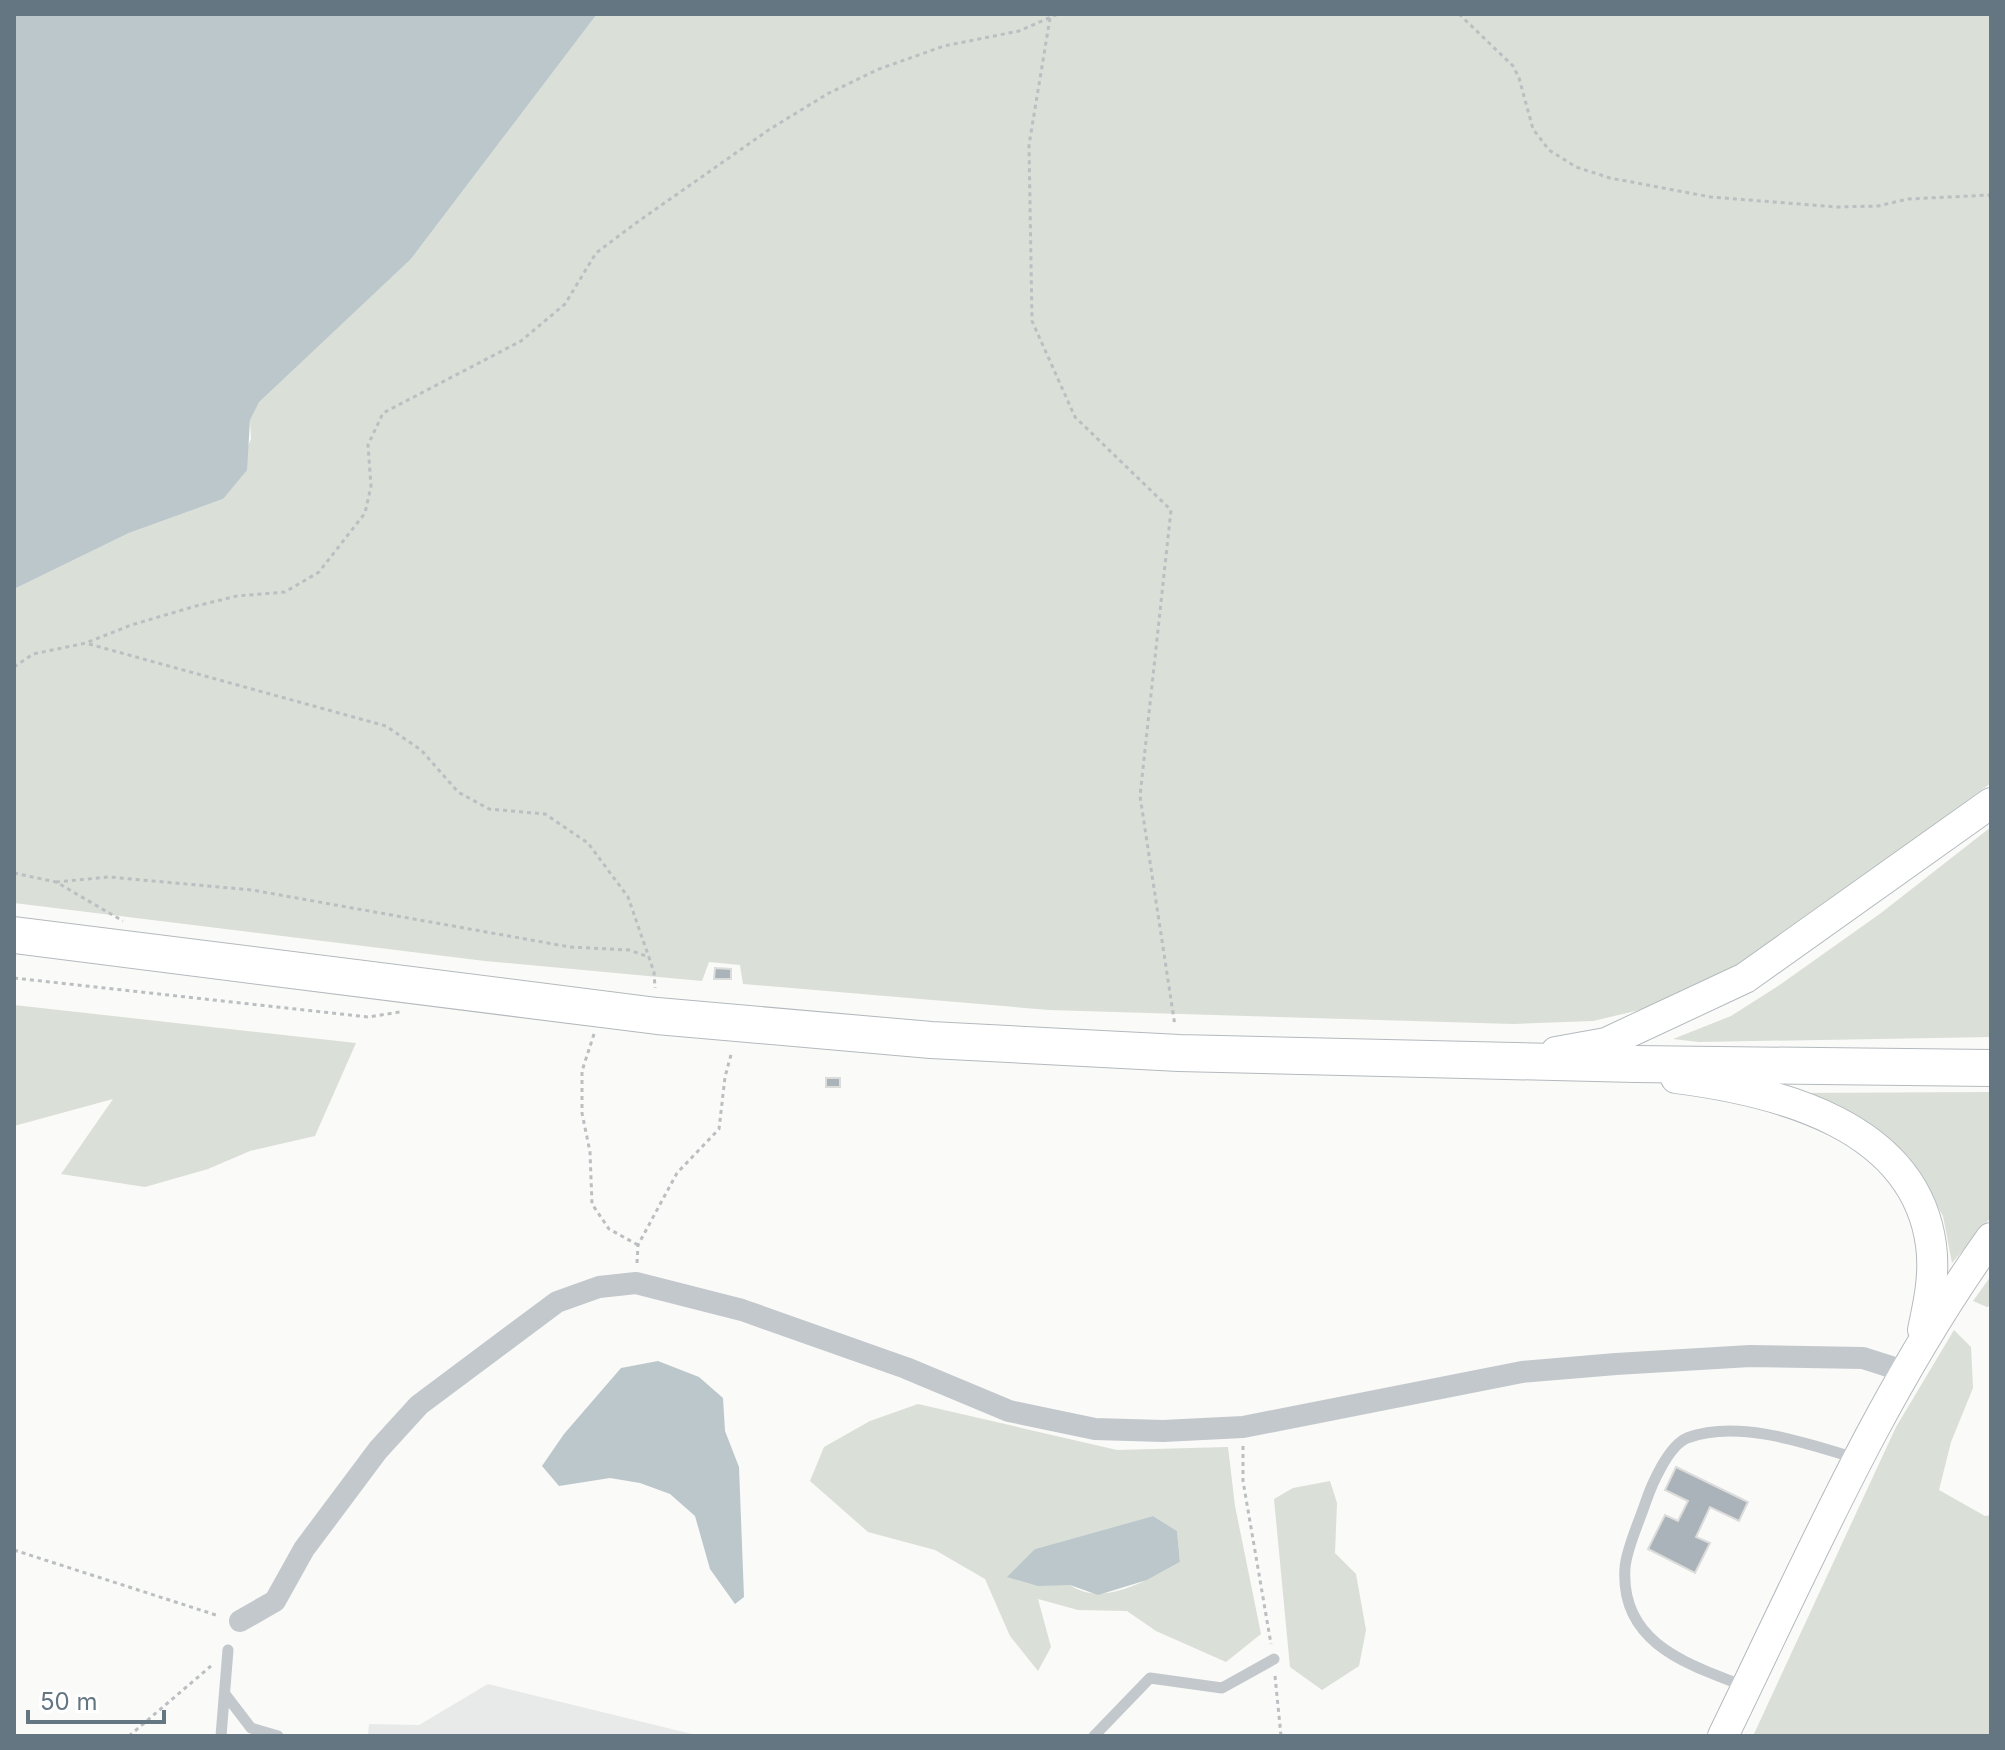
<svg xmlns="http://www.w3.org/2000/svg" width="2005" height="1750" viewBox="0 0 2005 1750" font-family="Inter,sans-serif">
<rect width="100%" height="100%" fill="#fafaf8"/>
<path fill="#e8e9e9" d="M488 1684 700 1736H368L369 1724 419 1725Z"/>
<g fill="#dadfd7" fill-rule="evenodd">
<path d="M597 14H1991V783L1740 966 1665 1004 1593 1021 1514 1024 1049 1010 743 984 740 965 709 962 702 981 485 961 14 903V589L129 533 223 499 251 439 250 420 258 402 411 259Z"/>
<path d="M1991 827V1037L1699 1042 1673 1039 1731 1016 1781 984 1881 913Z"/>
<path d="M14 1005 356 1043 315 1136 250 1151 208 1169 145 1187 61 1174 113 1099 14 1126Z"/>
<path d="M1991 1092V1217L1952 1263 1943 1216 1908 1156 1868 1130 1798 1093Z"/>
<path d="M1991 1276V1305L1987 1307 1973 1301Z"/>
<path d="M1954 1330 1971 1347 1973 1388 1951 1442 1939 1490 1985 1516 1991 1515V1736H1753L1896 1427Z"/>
<path d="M918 1404 1117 1450 1228 1447 1235 1506 1261 1634 1226 1662 1156 1631 1127 1611 1078 1610 1038 1599 1051 1647 1038 1671 1010 1636 985 1579 935 1550 868 1532 810 1481 824 1447 870 1421ZM1153 1516 1177 1531 1180 1562C1149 1579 1103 1608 1070 1585 1057 1576 1046 1560 1035 1549Z"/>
<path d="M1330 1481 1337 1503 1335 1553 1356 1574 1366 1630 1359 1666 1322 1690 1290 1667 1274 1499 1293 1488Z"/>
</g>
<g fill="#bbc7cb">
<path d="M14 14H597L411 259 259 402 250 420 247 470 223 499 129 533 14 589Z"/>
<path d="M658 1361 699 1377 723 1398 725 1431 739 1467 744 1597 735 1604 710 1569 695 1516 670 1494 640 1483 610 1478 559 1486 542 1466 564 1434 621 1368Z"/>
<path d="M1153 1516 1177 1531 1180 1562 1147 1580 1098 1595 1070 1585 1038 1586 1007 1577 1035 1549Z"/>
</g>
<g fill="#aab3b9" stroke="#dcdcda" stroke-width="2">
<path d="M715 968 731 969V979H714Z"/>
<rect x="826" y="1078" width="14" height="9"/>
<path d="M1676 1467 1748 1502 1739 1521 1710 1507 1696 1537 1710 1543 1695 1573 1648 1549 1665 1515 1678 1521 1688 1501 1665 1490Z"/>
</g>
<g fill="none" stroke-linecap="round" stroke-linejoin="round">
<g stroke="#b3babf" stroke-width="32">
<g id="secondary">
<path d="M1556 1052 1606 1043 1745 978 1991 803"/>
<path d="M1676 1078C1778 1091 1915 1125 1931 1245 1935 1274 1929 1302 1923 1330"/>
<path d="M1723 1736C1805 1568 1881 1391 1991 1238"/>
</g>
</g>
<g stroke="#b4b9bd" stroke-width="38">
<path id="trunk" d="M14 935 657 1016 931 1040 1179 1053 1635 1064 1991 1068"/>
</g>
<g stroke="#bbbfc2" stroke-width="3" stroke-dasharray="4 4" stroke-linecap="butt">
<path d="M1459 14 1513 66 1519 78 1533 129 1549 150 1576 167 1610 178 1711 197 1837 207 1878 206 1908 199 1991 195"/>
<path d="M1050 18 1029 145 1032 321 1075 417 1171 510 1140 796 1175 1026"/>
<path d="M89 644 386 726 421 750 458 792 489 809 545 814 588 843 628 897 654 972 655 988"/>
<path d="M14 667 33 654 86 643 131 625 196 606 237 596 285 592 319 572 365 513 371 486 368 445 383 413 521 341 565 304 596 253 636 223 770 129 829 93 879 69 944 46 1019 31 1058 14"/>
<path d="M14 873 56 882 123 921"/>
<path d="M56 882 109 877 252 890 570 947 629 950 649 957"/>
<path d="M14 978 368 1017 400 1012"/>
<path d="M594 1034 582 1071V1113L590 1152 592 1204 609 1229 638 1245"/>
<path d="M637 1263 638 1245 677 1173 719 1129 725 1077 732 1051"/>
<path d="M1243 1446V1481L1271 1644"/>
<path d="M14 1550 219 1616"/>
<path d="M1275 1676 1281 1736"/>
<path d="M129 1736 211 1666"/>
</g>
<g stroke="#c3c8cc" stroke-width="11">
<path d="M1744 1686C1687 1664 1620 1643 1625 1568 1626 1550 1639 1522 1645 1504 1651 1486 1668 1446 1687 1438 1738 1419 1806 1443 1855 1458"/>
<path d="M225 1694 251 1728 278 1736"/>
<path d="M221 1736 228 1650"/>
<path d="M1094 1736 1150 1678 1222 1688 1274 1659"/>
</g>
<path stroke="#c3c8cc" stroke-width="22" d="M240 1621 275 1601 304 1549 378 1450 419 1405 557 1302 599 1287 636 1283 742 1310 906 1368 1009 1411 1095 1429 1163 1431 1243 1427 1522 1372 1616 1364 1750 1356 1863 1358 1907 1372"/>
<use href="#secondary" stroke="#fff" stroke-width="30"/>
<use href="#trunk" stroke="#fff" stroke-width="36"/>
</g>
<rect width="2005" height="1750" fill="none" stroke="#657683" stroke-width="32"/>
<path d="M28 1710v12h136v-12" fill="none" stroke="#657683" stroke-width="4"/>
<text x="40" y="1710" font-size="24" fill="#657683" stroke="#ffffff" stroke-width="6" paint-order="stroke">50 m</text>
</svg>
